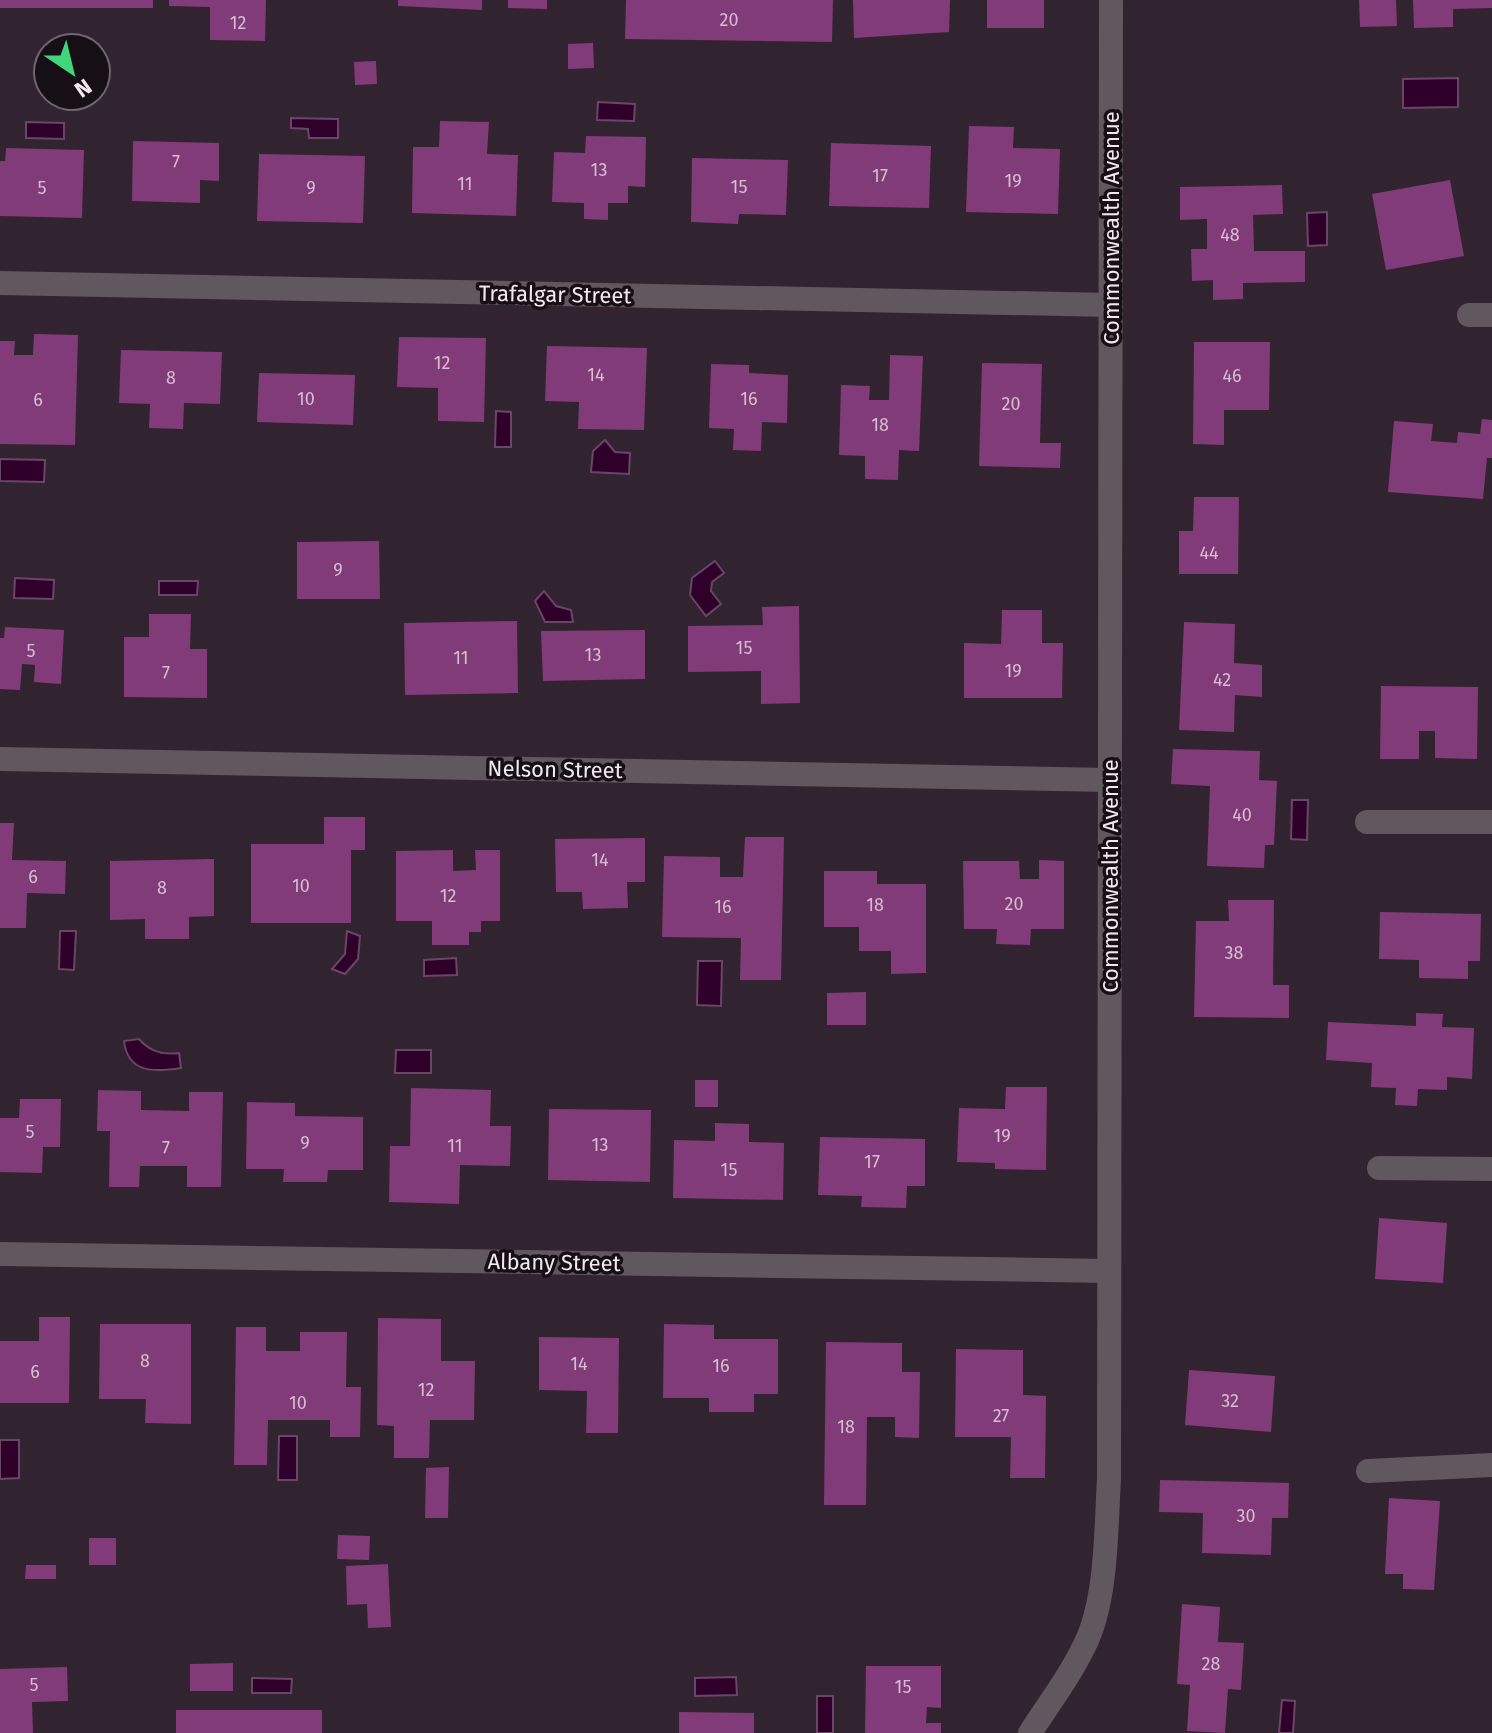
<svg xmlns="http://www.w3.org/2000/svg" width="1492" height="1733" viewBox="0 0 1492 1733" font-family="'Fira Sans',sans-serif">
<rect width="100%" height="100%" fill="#322330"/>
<g fill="#2e002a" stroke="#694665" stroke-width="2">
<path d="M1458 78V107L1403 108V79Z"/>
<path d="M598 102 635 104 634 121 597 120Z"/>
<path d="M291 118 338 119V138H309L308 129 291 128Z"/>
<path d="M26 122 64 123V139L26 138Z"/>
<path d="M1327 212V245L1308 246 1307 213Z"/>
<path d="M496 411 511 412V447H495Z"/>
<path d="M605 440 615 452 630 453 629 474 591 472 593 451Z"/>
<path d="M0 459 45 460 44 482 0 481Z"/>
<path d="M715 561 724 573 712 582 711 591 721 604 706 616 690 595 692 578Z"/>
<path d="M15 578 54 580 53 599 14 598Z"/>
<path d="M159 581H198L197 595H159Z"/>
<path d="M544 591 556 606 571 610 573 622H545L535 601Z"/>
<path d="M1292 800H1308L1307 840 1291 839Z"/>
<path d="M60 931H76L74 970 59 969Z"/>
<path d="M347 931 360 936 358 959 345 974 332 969 345 954Z"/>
<path d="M456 958 457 975 424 976V960Z"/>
<path d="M698 961H722L721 1006 697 1005Z"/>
<path d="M139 1039C150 1052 163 1055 179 1053L181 1068C155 1072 128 1074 124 1041Z"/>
<path d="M396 1050H431V1073H395Z"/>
<path d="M279 1436H297V1480H278Z"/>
<path d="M0 1440H19V1478L0 1479Z"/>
<path d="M736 1677 737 1695 695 1696V1678Z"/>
<path d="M252 1678 292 1679 291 1693H252Z"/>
<rect x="817" y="1696" width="16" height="37"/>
<path d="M1282 1700 1295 1701 1293 1733H1279Z"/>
</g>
<g fill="#813b78">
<rect x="0" y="0" width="153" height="8"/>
<path d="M169 0H266L265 41 210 40V7L169 6Z"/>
<path d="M398 0H482V10L398 6Z"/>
<path d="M508 0H547V9L508 8Z"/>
<path d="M626 0H833L832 42 625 39Z"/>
<path d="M853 0H950L949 32 854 38Z"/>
<rect x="987" y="0" width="57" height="28"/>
<path d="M1359 0H1396L1397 26 1360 27Z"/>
<path d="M1413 0H1492V8L1453 9V27L1414 28Z"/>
<path d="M593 43 594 68 568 69V44Z"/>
<path d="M376 61 377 84 355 85 354 62Z"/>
<path d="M440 121 489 122 487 154 518 155 516 216 412 213 413 147H439Z"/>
<path d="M969 126 1014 127 1013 148 1060 149 1058 214 966 212Z"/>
<path d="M586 136 646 137 645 187 628 186V203H608V220L584 219V203L552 202 554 152 585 153Z"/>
<path d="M133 141 219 143V181L200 180V203L132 201Z"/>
<path d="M831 143 931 146 929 208 829 206Z"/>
<path d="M6 148 84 150 82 218 0 216V161H5Z"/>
<path d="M259 154 365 156 363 223 257 221Z"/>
<path d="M692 158 788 160 786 215 739 214 738 224 691 222Z"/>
<path d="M1450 180 1464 256 1386 270 1372 194Z"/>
<path d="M1282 185 1283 214 1253 215 1254 251H1305V282L1243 283V299L1213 300V280L1192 281 1191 249H1207V219L1180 220V187Z"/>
<path d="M34 334 78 335 75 445 0 444V341H15L14 355H33Z"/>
<path d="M399 337 486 338 484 422 438 421V388L397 387Z"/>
<path d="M1194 342H1270L1269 410H1224V445L1193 444Z"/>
<path d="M547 346 647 348 644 430 578 429 579 402 545 401Z"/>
<path d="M121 350 222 352 220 404 184 403 183 429 149 428 150 404 119 403Z"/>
<path d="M890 355 923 356 919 451 899 450 898 480 865 479V456L839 455 841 385 870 386 869 400H889Z"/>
<path d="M982 363 1042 364 1040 443H1061L1060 468 979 466Z"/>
<path d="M711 364 749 365V373L788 375 787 423 762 422 761 451 733 450 734 429 709 428Z"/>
<path d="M259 373 355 375 353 425 257 422Z"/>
<path d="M1482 419 1492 420V458H1487L1483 499 1388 492 1394 421 1433 424 1431 441 1457 443 1458 432 1480 434Z"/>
<path d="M1194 497H1239L1238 574H1179V531H1193Z"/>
<path d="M379 541 380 599H297V542Z"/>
<path d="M799 606 800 703 761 704V671L688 672V626L763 625 762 607Z"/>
<path d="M1002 610H1042V643H1063L1062 698H964V643L1001 644Z"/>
<path d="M149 614H191L190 649H207V698L124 697V637H149Z"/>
<path d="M517 621 518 693 405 695 404 623Z"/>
<path d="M1184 622 1235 624 1234 663 1262 665V697L1235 695 1234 732 1179 730Z"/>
<path d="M5 627 64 630 61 684 34 682 35 665 22 664 20 690 0 689V638H4Z"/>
<path d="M645 630V679L543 681 541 631Z"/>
<path d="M1381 686 1478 687 1477 759 1435 758V731H1419V759H1380Z"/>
<path d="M1173 749 1260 751 1259 780 1277 781 1274 845H1265L1264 868 1207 866 1210 786 1171 784Z"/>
<path d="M324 817H365V850H351V923H251V844H324Z"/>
<path d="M0 823H14L12 860 66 861 65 894 27 893 26 928H0Z"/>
<path d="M745 837H784L781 980H740L741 938 662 937 664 856 720 857V877H743Z"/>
<path d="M645 838V882H627L628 908 583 909 582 892H556L555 839Z"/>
<path d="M453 850V871L476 870 475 850H500V921H481V932H469V945H432V921H396V851Z"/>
<path d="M214 859V916L189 917V939H145V919L110 920V861Z"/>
<path d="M1039 860 1064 861V929H1031L1030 945 996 944 997 929H964L963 861H1019L1020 879H1039Z"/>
<path d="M824 871H877V884H926V973L891 974V951H859V927H824Z"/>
<path d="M1228 900H1274L1273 985H1289V1018L1194 1017 1196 921H1229Z"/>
<path d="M1380 912 1481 914 1480 961H1468V979L1419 978V960L1379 959Z"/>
<path d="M866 992V1025H827V993Z"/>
<path d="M1416 1013 1443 1014 1442 1027 1474 1028 1472 1079 1447 1077V1090L1418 1089 1417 1106 1395 1105 1396 1088 1371 1087 1372 1063 1326 1060 1328 1022 1416 1026Z"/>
<rect x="695" y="1080" width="23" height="27"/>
<path d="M1006 1087H1047L1046 1170 995 1169V1163L957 1162 959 1108 1005 1109Z"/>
<path d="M411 1088 491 1090 490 1126H511L510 1166 460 1165 459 1204 389 1202 390 1146H410Z"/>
<path d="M98 1090 141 1091V1110L189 1111V1092H223L221 1187H187V1166H140L139 1187H109L110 1131H97Z"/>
<path d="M20 1099H61L60 1147H43L42 1173 0 1172V1118H19Z"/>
<path d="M247 1102 295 1103V1116L363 1117V1170H328L327 1182H283L284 1169H246Z"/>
<path d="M549 1109 651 1110 650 1182 548 1180Z"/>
<path d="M715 1123 749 1124V1142L784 1143 783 1200 673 1198 674 1140 715 1141Z"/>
<path d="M820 1137 925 1139V1186H907L906 1208 861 1207 862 1196 818 1195Z"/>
<path d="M1379 1218 1447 1223 1443 1283 1375 1279Z"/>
<path d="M39 1317H70L69 1403H0V1341H39Z"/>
<path d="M378 1318 441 1319V1361H475L474 1420H430L429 1458H394V1426L377 1425Z"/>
<path d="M100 1324H191V1424L145 1423 146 1399H99Z"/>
<path d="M664 1324 714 1325V1339H778V1394H754V1412H709V1398H663Z"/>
<path d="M236 1327H266V1351H300V1332H347L346 1387H361L360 1437H330V1420H268L267 1465H234Z"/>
<path d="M539 1337 619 1338 618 1433H586L587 1391 539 1390Z"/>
<path d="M826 1342 902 1343V1372H920L919 1438 895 1437V1417H867L866 1505H824Z"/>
<path d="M956 1349 1023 1350V1395L1046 1396 1045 1478H1010L1011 1437H955Z"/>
<path d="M1189 1370 1275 1376 1271 1432 1185 1425Z"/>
<path d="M449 1467 448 1518H425L426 1468Z"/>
<path d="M1160 1480 1289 1483 1288 1518H1272L1271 1555 1202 1553 1203 1513 1159 1512Z"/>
<path d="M1389 1498 1440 1501 1434 1590 1403 1589V1574H1385Z"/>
<path d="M338 1535 370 1536 369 1560 337 1559Z"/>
<rect x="89" y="1538" width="27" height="27"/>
<path d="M388 1564 391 1627 368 1628 367 1604 347 1605 346 1566Z"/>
<path d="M26 1565H56V1579H25Z"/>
<path d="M1182 1604 1220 1607 1218 1642 1244 1643 1241 1690 1228 1689 1225 1733 1187 1731 1190 1685 1177 1684Z"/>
<path d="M233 1663V1691H190V1664Z"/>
<path d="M866 1666H941V1708L927 1707 926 1723H941V1733H865Z"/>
<path d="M67 1667 68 1701 32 1702 33 1733H0V1669Z"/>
<rect x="176" y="1710" width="146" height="23"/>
<path d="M679 1712 754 1713V1733H679Z"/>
</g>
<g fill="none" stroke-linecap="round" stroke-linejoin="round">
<g stroke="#60585e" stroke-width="24">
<path d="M0 283 1111 305"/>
<path d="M1469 315H1492"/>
<path d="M0 759 1110 780"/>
<path d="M1367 822H1492"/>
<path d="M1379 1168 1492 1169"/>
<path d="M0 1254 1109 1271"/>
<path d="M1368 1471 1492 1465"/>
<path d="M1030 1733C1050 1702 1073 1672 1088 1638 1107 1593 1106 1528 1109 1479L1111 0"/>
</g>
</g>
<g text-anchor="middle" stroke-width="7" stroke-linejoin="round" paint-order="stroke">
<g font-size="18" fill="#d6bdd2">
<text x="729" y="26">20</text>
<text x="238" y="29">12</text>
<text x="176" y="168">7</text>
<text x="599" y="176">13</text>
<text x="880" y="182">17</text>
<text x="1013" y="187">19</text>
<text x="465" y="190">11</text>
<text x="739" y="193">15</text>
<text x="42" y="194">5</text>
<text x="311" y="194">9</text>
<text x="1230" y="241">48</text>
<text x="442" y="369">12</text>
<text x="596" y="381">14</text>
<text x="1232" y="382">46</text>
<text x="171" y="384">8</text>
<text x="306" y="405">10</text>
<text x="749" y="405">16</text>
<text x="38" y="406">6</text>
<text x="1011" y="410">20</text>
<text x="880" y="431">18</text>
<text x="1209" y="559">44</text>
<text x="338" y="576">9</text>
<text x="744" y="654">15</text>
<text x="31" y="657">5</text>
<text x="593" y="661">13</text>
<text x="461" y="664">11</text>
<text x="1013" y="677">19</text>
<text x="166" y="679">7</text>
<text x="1222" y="686">42</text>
<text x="1242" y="821">40</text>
<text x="600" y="866">14</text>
<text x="33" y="883">6</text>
<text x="301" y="892">10</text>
<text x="162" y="894">8</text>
<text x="448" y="902">12</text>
<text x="1014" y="910">20</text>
<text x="875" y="911">18</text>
<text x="723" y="913">16</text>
<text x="1234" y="959">38</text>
<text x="30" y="1138">5</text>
<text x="1002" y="1142">19</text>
<text x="305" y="1149">9</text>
<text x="600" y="1151">13</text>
<text x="455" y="1152">11</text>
<text x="166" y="1154">7</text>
<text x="872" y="1168">17</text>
<text x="729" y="1176">15</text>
<text x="145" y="1367">8</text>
<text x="579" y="1370">14</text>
<text x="721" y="1372">16</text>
<text x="35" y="1378">6</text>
<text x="426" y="1396">12</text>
<text x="1230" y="1407">32</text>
<text x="298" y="1409">10</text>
<text x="1001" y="1422">27</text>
<text x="846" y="1433">18</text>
<text x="1246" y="1522">30</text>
<text x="1211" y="1670">28</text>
<text x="34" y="1691">5</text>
<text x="903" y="1693">15</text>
</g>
<g font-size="22" fill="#f2e8f0" stroke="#160f15">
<text transform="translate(1111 228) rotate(-90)" y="8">Commonwealth Avenue</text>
<text transform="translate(555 294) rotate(1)" y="8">Trafalgar Street</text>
<text transform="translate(555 769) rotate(1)" y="8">Nelson Street</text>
<text transform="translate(1110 876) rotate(-90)" y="8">Commonwealth Avenue</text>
<text transform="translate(554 1262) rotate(1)" y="8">Albany Street</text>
</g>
</g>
<g transform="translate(72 72) rotate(145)"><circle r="38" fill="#160f15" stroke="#6e666d" stroke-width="2"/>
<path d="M0-6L14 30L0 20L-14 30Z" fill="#40d77c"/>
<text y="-12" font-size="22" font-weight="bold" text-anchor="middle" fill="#f2e8f0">N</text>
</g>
</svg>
